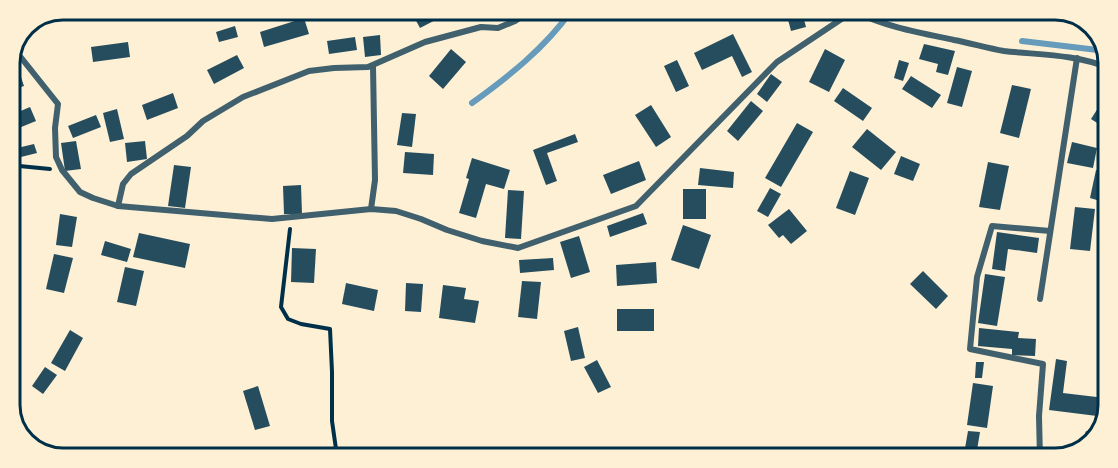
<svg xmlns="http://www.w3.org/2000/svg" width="1118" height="468" viewBox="0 0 1118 468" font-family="Manrope,sans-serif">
<rect width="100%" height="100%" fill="#fdf0d5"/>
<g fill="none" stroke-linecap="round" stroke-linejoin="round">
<g stroke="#669bbc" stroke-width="6">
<path d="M1022 41 1106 51"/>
<path d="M472 103C508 77 545 48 571 11"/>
</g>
</g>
<g fill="#264d5e">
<path d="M426 10 453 11 420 28 414 17Z"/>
<path d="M786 12H802L806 27 791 31Z"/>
<path d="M304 18 309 34 264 47 260 32Z"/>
<path d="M235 26 238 37 219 42 216 32Z"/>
<path d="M733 34 752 72 742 77 732 56 702 70 694 53Z"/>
<path d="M380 35 381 55 365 57 363 37Z"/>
<path d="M355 37 357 50 329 54 327 41Z"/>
<path d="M128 42 130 57 93 62 91 47Z"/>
<path d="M924 44 955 51 948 75 936 72 938 64 919 59Z"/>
<path d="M451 49 466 62 443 89 429 76Z"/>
<path d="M825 49 845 60 829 92 809 82Z"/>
<path d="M237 55 244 68 214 84 207 70Z"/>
<path d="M677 60 689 86 676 92 664 66Z"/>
<path d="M899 60 909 63 903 81 894 78Z"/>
<path d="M17 65 24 86 9 91V68Z"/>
<path d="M957 67 972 71 962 107 947 103Z"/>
<path d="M771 74 782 82 767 102 757 94Z"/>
<path d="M911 76 941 95 932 108 902 89Z"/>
<path d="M1012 85 1031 89 1019 138 1000 133Z"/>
<path d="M843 88 872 108 863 121 834 101Z"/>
<path d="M1109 91 1108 123 1105 128 1091 119Z"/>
<path d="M173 93 178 108 147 120 142 105Z"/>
<path d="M751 101 763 111 738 141 727 131Z"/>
<path d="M651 105 671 137 656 147 635 115Z"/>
<path d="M30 107 36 121 9 132V116Z"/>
<path d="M117 109 124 139 110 142 103 113Z"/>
<path d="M402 113 416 114 412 147 397 145Z"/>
<path d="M96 115 101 127 73 138 68 126Z"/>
<path d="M797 123 813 132 781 187 765 178Z"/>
<path d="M867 129 896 152 881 170 852 147Z"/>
<path d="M575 134 578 142 547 153 557 181 546 185 533 150Z"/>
<path d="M76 141 81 169 65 171 61 143Z"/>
<path d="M145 141 147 159 127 162 125 143Z"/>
<path d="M1072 142 1097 148 1093 168 1067 163Z"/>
<path d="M34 144 37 153 9 160V150Z"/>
<path d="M405 152 434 154 433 175 403 173Z"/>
<path d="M901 156 920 164 913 181 894 174Z"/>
<path d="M472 158 510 170 504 189 486 184 476 218 459 213 469 179 466 178Z"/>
<path d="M639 161 646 180 611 194 603 175Z"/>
<path d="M988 162 1009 166 1000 210 979 207Z"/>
<path d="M174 165 191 167 185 208 168 206Z"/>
<path d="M700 168 734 172 733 188 698 185Z"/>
<path d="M1096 170 1108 172 1107 203 1090 198Z"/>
<path d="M850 171 869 178 855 215 836 208Z"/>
<path d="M301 185 302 214H284L283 186Z"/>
<path d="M770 188 781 194 768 217 757 211Z"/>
<rect x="683" y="189" width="23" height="30"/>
<path d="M508 190 524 191 521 239 505 238Z"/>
<path d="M1075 207 1095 209 1090 251 1070 249Z"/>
<path d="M789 209 807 231 791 244 783 235 779 238 768 225Z"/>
<path d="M643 213 647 224 610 237 607 226Z"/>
<path d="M60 214 77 217 72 247 56 245Z"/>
<path d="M683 225 711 235 699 269 671 260Z"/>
<path d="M997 232 1039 238 1037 253 1008 249 1005 271 992 269Z"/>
<path d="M139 233 190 244 185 268 133 257Z"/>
<path d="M579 236 590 272 571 278 560 242Z"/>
<path d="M105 241 131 249 127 262 101 255Z"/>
<path d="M292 248 316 249 314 283 291 282Z"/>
<path d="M54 254 73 258 64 293 46 289Z"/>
<path d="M553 258 554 270 520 273 519 260Z"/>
<path d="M656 262 657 283 617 286 616 265Z"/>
<path d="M125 267 144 271 136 306 117 302Z"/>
<path d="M923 271 948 296 936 309 910 284Z"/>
<path d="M985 274 1005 277 997 326 978 323Z"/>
<path d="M522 281 541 282 537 319 518 317Z"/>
<path d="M346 283 378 290 374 311 342 304Z"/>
<path d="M406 283 423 284 421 312 405 311Z"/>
<path d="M443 285 466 288 464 299 479 301 475 323 439 318Z"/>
<rect x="617" y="309" width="37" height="22"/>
<path d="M578 327 585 358 571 361 564 331Z"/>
<path d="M979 328 1019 332 1018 338 1036 339 1035 356 1012 355V349L978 346Z"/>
<path d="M70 330 83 338 65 371 51 363Z"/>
<path d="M1056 359 1067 361 1063 393 1105 398V417L1049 410Z"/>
<path d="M597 360 611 387 598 393 584 367Z"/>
<path d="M976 362H984L982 378H975Z"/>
<path d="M45 367 57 375 43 394 32 386Z"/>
<path d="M973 383 993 386 987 428 967 425Z"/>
<path d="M258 386 270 426 255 430 243 391Z"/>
<path d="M968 431 980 432 976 456 964 454Z"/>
<path d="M1086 431 1097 435 1086 450 1079 452Z"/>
<path d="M984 451 1033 458V459H983Z"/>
</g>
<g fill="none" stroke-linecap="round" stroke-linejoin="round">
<g stroke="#003049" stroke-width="4">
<path d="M9 165 50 169"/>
<path d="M290 229 281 307 288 319 301 324 330 329 332 372V421L337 456"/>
</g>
<g stroke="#3f606c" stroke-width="6">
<path d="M856 12C886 27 921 33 954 40 970 43 987 48 1004 51 1039 55 1075 54 1109 68"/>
<path d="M15 50 58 104 55 128 56 157 62 170 80 192 93 198 118 206 272 219 371 209 396 211 421 219 447 230 482 241 518 248 636 206 777 62 852 12"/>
<path d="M118 206 123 184 131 174 187 136 203 121 243 97 309 71 334 68 368 67 425 42 481 27 498 28 515 21 530 11"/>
<path d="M371 209 375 180 373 66"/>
<path d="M1040 299 1077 58"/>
<path d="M1040 459 1039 416 1043 364 970 349 977 277 992 226 1050 231"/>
</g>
</g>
<path d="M0 0H1118V468H0ZM63 20H1055A43 43 0 0 1 1098 63V405A43 43 0 0 1 1055 448H63A43 43 0 0 1 20 405V63A43 43 0 0 1 63 20Z" fill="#fdf0d5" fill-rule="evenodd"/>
<path fill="none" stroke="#003049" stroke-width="3" d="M63 20H1055A43 43 0 0 1 1098 63V405A43 43 0 0 1 1055 448H63A43 43 0 0 1 20 405V63A43 43 0 0 1 63 20Z"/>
</svg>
